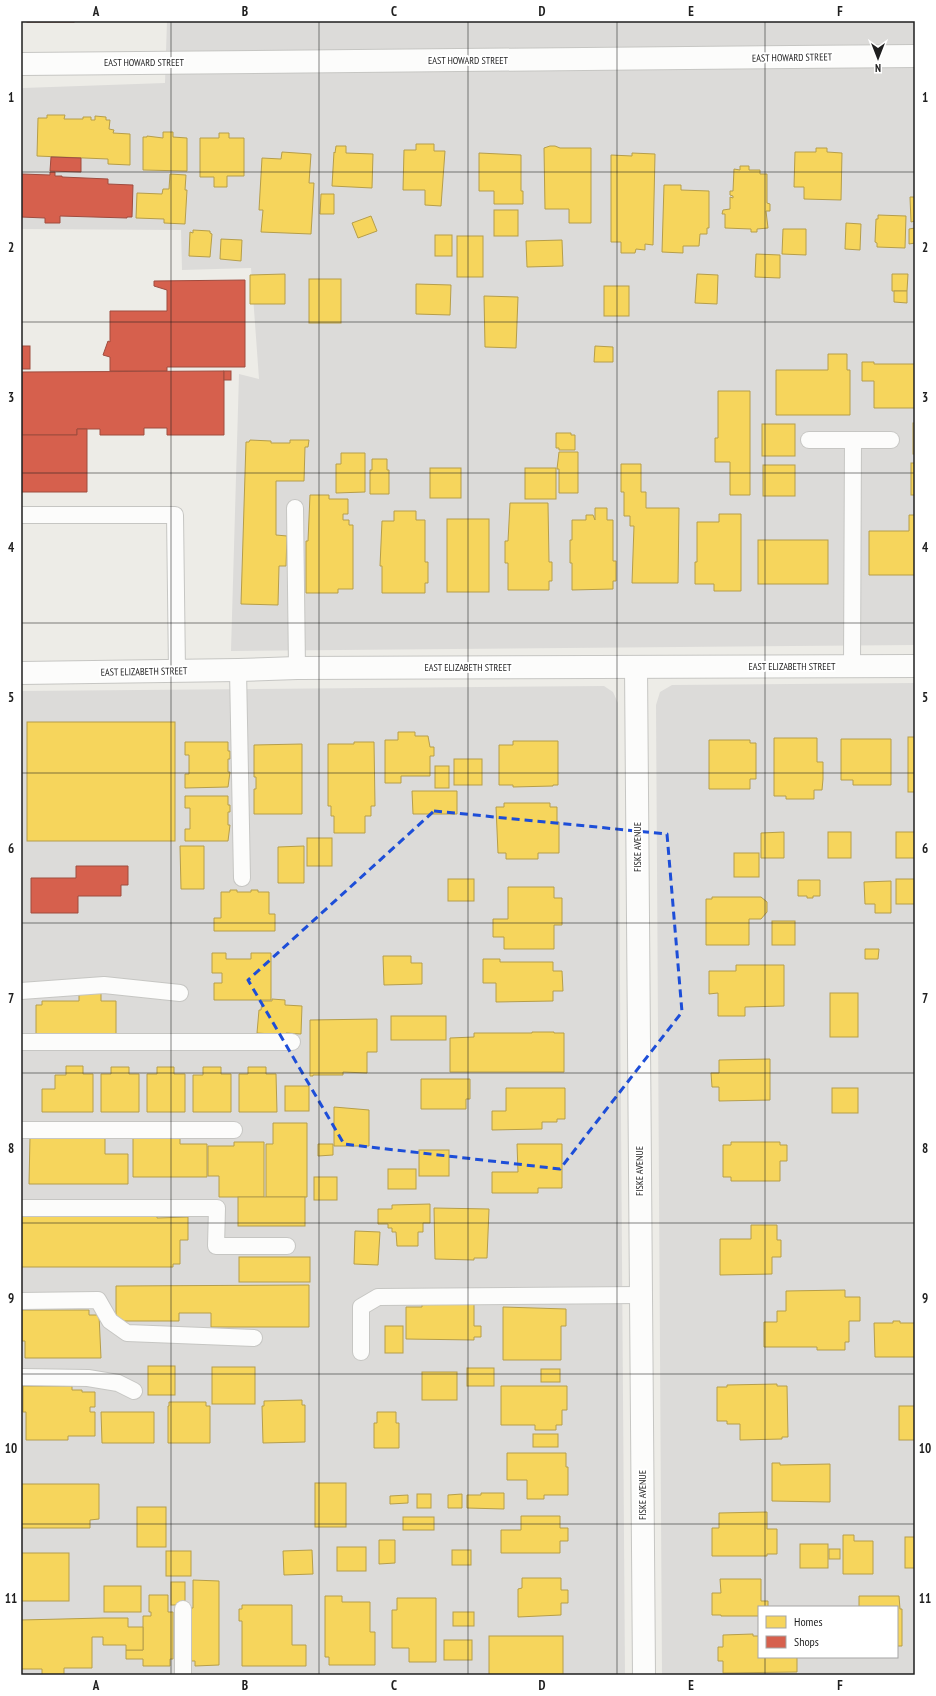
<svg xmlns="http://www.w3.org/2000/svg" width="936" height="1696" viewBox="0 0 936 1696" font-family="'PT Sans Narrow',sans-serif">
<rect width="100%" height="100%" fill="#edece7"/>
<g fill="#dcdbd9" fill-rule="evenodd">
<path d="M167 21H915V645L231 651 239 374 259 379 251 268 182 270 181 230 21 229V90L23 88 165 83Z"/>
<path d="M915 683V1675H662L656 705 660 692 672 685ZM759 1607H897V1657H759Z"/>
<path d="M604 686 613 692 618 703 625 1675H21V691Z"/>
</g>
<g fill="#f6d55c" stroke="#b69e4a">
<path d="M47 115H65L64 119H83V117H91V120H95V116L106 117V120H110L109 129 114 130 113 133 130 134V165L108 164V159L37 156 38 118H47Z"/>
<path d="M163 132H173V137L187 138V171L143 170V137H147V136L163 138Z"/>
<path d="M219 133H229V138H244V176H227V187H214V177H200V138H219Z"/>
<path d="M416 144H434V151H445L441 206 425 205V190H403L404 150H416Z"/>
<path d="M336 146H346V153L373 154 372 188 332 186 334 152 335 153Z"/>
<path d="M550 146H555L560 148H591V223H569V209H545L544 148Z"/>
<path d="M816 148H827V152L842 153 841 200 804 199V187H794L795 152H816Z"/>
<path d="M282 152 311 154 309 183H314L311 234 261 232 263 210H259L262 158 281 159Z"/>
<path d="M479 153 521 155V191H523V204H494V191H479Z"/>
<path d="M632 153 655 154 653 245 645 244V250L636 249 635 253H621V242H611V155L632 156Z"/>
<path d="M740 166H749V170H760V174H767V203L770 204V211H766L768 228 757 229V232H751V229L725 228V214H722L723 210 730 209V197L733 198V196L730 195V191H733L734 169 740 170Z"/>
<path d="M170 174 186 175 185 190H187L185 224 164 223V219L136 218 137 193 162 194 163 189H169Z"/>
<path d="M664 185H681V190L709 191V228H707V234H700L699 246H683V253L662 252Z"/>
<path d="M321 194H334V214H320Z"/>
<path d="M910 197H915V221L911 222Z"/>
<rect x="494" y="210" width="24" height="26"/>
<path d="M878 215 906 216 905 248 877 247V243L875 242 876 219H878Z"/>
<path d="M371 216 377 231 358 238 352 223Z"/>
<path d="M846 223 861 224 860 250 845 249Z"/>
<path d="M915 228V243L909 244V229Z"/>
<path d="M783 229H806V255L782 254Z"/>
<path d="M193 230 210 231V233L212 234 210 257 189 256 190 232 193 233Z"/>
<rect x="435" y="235" width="17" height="21"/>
<rect x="457" y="236" width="26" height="41"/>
<path d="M221 239 242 240 241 261 220 259Z"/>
<path d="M562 240 563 266 527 267 526 241Z"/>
<path d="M756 254 780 255V278L755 277Z"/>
<path d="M285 274V304H250V275Z"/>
<path d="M697 274 718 275 717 304 695 303Z"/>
<path d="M892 274H908L907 291H892Z"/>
<rect x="309" y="279" width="32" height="44"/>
<path d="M416 284 451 285 450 315 416 314Z"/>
<rect x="604" y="286" width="25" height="30"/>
<path d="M894 291H907V303L894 302Z"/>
<path d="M484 296 518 297 516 348 485 347Z"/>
<path d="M595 346 613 347V362H594Z"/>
<path d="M828 354H847V370H850V415H776V370H828Z"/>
<path d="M862 362H874V364H915V408H874V381H862Z"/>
<path d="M718 391H750V495H730V462H715V438H718Z"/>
<rect x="913" y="423" width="2" height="31"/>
<rect x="762" y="424" width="33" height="32"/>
<path d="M556 433H571V435H575V450H559V448H556Z"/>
<path d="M250 440 271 441V443H290V440H309L308 447H305L304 481H276V535L287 536 286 566H279L278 605 241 604 246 442H249Z"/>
<path d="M559 452H578V493H559V469H557Z"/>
<path d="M341 453H365V492L336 493V464H341Z"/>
<path d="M372 459H387V470H389V494H370V470H372Z"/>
<rect x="911" y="463" width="4" height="32"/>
<path d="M621 464H641V492H646V508H679L678 583H632L634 526H630V516H624V492H621Z"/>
<rect x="763" y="465" width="32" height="31"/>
<rect x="430" y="468" width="31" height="30"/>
<rect x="525" y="468" width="31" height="31"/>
<path d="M310 495H329V499H348V514H343V520H349V525H353V589H338V593H306V541H308Z"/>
<path d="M510 503H548L549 562H552V581H549V590H508V563H505V541H508Z"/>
<path d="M595 508H607V520H613V561H616V581H613V589L572 590V563H570V540H572V520H586V515H593L595 520Z"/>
<path d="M394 511H416V520H425V562H428V583H425V593H382V566H380L382 521H394Z"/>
<path d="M719 514H741V591H714V584H695V562H697V522H719Z"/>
<path d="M909 515H915V575H869V531H909Z"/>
<rect x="447" y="519" width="42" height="73"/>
<rect x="758" y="540" width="70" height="44"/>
<rect x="27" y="722" width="148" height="119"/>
<path d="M398 732H415V736H428L430 747H434V756H430V776H401V783H385V740H398Z"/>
<rect x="908" y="737" width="7" height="55"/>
<path d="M774 738H817V762H823V779L822 790H814V799H786V796H774Z"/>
<path d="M841 739H891V785H853V780H841Z"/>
<path d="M709 740H750V743H756V779H750V789H709Z"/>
<path d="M513 741H558V785H553V786L513 787V785H499V745H513Z"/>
<path d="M185 742H228V751H230V759H228V772H230L228 787 185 788V774H189V755H185Z"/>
<path d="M354 742H374L375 806H371V816H365V833H334V816H331V806H328V744H354Z"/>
<path d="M302 744V814H254V789H256V777H254V745Z"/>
<rect x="454" y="759" width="28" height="26"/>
<rect x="435" y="766" width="14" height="22"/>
<path d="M412 791H457V814H413Z"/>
<path d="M185 796H228V805H230V812H228V825H230L228 841H185V829H190V808H185Z"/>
<path d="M504 803H550V807H557V822H559V853H538V859H506V853H498L496 807H504Z"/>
<path d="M784 832V858H761V833Z"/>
<rect x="828" y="832" width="23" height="26"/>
<rect x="896" y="832" width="19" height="26"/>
<rect x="307" y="838" width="25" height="28"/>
<path d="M180 846H204V889H181Z"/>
<path d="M304 846V883H278V847Z"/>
<rect x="734" y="853" width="25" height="24"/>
<rect x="448" y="879" width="26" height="22"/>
<rect x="896" y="879" width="19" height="25"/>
<path d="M798 880H820V896H813V898H807V896H798Z"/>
<path d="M891 881V913H875V904H865L864 882Z"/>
<path d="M508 887H554V898H562V925H554V949H504V937H493V919H508Z"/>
<path d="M230 890H237V892H251V890H258V892H269V914H275V931H214V918H221V892H230Z"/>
<path d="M712 897H761L767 902V912L761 919H749V945H706V899H712Z"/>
<rect x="772" y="921" width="23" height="24"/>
<path d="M865 949H879L878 959H865Z"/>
<path d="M212 953H226V959H251V953H271V1000H214V983H222V973H212Z"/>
<path d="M383 956H411V963H422V984L384 985Z"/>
<path d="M483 959H500V962H553V971H562L563 991H553V1001L496 1002V983H483Z"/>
<path d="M736 965H784V1006L745 1007V1016H718V993L709 994V971H736Z"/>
<path d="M79 992H101V1001H116V1037L36 1035V1005H42V1001H79Z"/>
<rect x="830" y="993" width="28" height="44"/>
<path d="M272 999 285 1000V1005L302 1006 301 1034 286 1033V1035L257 1033 259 1010H261L262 1001H272Z"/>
<rect x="391" y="1016" width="55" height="24"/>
<path d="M377 1019V1052H367V1073L343 1072V1075H313V1076H310V1020Z"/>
<path d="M532 1032H554V1033H564V1072H450V1038L474 1037V1033H532Z"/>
<path d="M770 1059V1100L719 1101V1087H712L711 1073H719V1060Z"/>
<path d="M66 1066H83V1074H93V1112H42V1089H55V1075H66Z"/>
<path d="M111 1067H129V1074H139V1112H101V1074H111Z"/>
<path d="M157 1067H174V1074H185V1112H147V1074H157Z"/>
<path d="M203 1067H221V1074H231V1112H193V1075H203Z"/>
<path d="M248 1067H266V1074H276L277 1112H239V1074H248Z"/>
<path d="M421 1079H470V1099H466V1109H421Z"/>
<rect x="285" y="1086" width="24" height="25"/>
<path d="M506 1088H565V1119H557V1122H542V1129L492 1130V1111H506Z"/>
<rect x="832" y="1088" width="26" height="25"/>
<path d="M334 1107 369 1110V1146H334Z"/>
<path d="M273 1123H307V1197H266V1144H273Z"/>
<path d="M133 1136H180V1144H207V1177H133Z"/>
<path d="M30 1137H105V1154H128V1184H29Z"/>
<path d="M234 1142H264V1197H219V1176H208V1146H234Z"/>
<path d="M731 1142H780V1145H787V1161H780V1181H731V1177H723V1145H731Z"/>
<path d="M318 1144H333V1155L318 1156Z"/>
<path d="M517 1144H562V1188H538V1193H492V1172H518Z"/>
<rect x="419" y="1150" width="30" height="26"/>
<rect x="388" y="1169" width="28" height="20"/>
<rect x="314" y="1177" width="23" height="23"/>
<rect x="238" y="1197" width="67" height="29"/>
<path d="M430 1204V1223H423V1232H418V1246H397L396 1232H392V1228H388V1224H378V1209H392V1205Z"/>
<path d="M434 1208 489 1209 487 1258H474V1260L435 1259Z"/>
<path d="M21 1213H157V1218L188 1217V1240H180V1264H173V1267H21Z"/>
<path d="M751 1225H777V1240H781V1257H772V1274L720 1275V1239H751Z"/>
<path d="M355 1231 380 1232 378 1265 354 1264Z"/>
<rect x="239" y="1257" width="71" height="25"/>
<path d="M309 1285V1327H211V1313H179V1321H116V1286Z"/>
<path d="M845 1290V1297H860V1321H849V1342H845V1350H817V1347H764V1322H777V1311H786V1291Z"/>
<path d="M422 1304H474V1326H481V1337H474V1340L406 1339V1307H422Z"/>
<path d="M503 1307 566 1309V1326H561V1360H503Z"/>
<path d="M22 1310H89V1315H99L101 1358H25V1341H22Z"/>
<path d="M893 1321H900V1323H915V1357H875L874 1323H893Z"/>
<rect x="385" y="1326" width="18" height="27"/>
<rect x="148" y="1366" width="27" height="29"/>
<rect x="212" y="1367" width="43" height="37"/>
<rect x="467" y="1368" width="27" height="18"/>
<rect x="541" y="1369" width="19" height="13"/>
<rect x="422" y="1372" width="35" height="28"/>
<path d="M777 1384V1386H787L788 1437H782V1439L740 1440V1424H727V1421H717V1387H727V1385Z"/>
<path d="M23 1386H72V1390H82V1392H95V1407H90V1412H95V1436H68V1440H26V1412H23Z"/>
<path d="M501 1386H567V1410H562V1425H556V1430H535V1425H501Z"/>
<path d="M302 1400V1405H305V1442L263 1443 262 1406H264V1401Z"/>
<path d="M169 1402H206V1406H210V1443H168V1406H169Z"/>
<rect x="899" y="1406" width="16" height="34"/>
<path d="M101 1412H154V1443H102Z"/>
<path d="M377 1412H396V1423H399V1448H374V1423H377Z"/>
<rect x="533" y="1434" width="25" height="13"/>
<path d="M507 1453H566V1467H568V1495H544V1499H527V1480H507Z"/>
<path d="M772 1463H780V1465L830 1464V1502L772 1501Z"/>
<rect x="315" y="1483" width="31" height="44"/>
<path d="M21 1484H99V1519L90 1520V1528H21Z"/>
<path d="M481 1493H504V1509L467 1508V1495H481Z"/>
<rect x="417" y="1494" width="14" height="14"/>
<path d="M462 1494V1508H448V1495Z"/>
<path d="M408 1495V1503L390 1504V1496Z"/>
<rect x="137" y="1507" width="29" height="40"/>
<path d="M767 1512V1529H777V1554H767V1556H712V1528H719V1513Z"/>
<path d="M521 1516H560V1528H568V1541H560V1553H501V1530H521Z"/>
<rect x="403" y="1517" width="31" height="13"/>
<path d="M843 1535H854V1541H873V1574H843Z"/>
<rect x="905" y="1537" width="10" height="31"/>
<path d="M379 1540H395V1563L379 1564Z"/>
<rect x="800" y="1544" width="28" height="24"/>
<rect x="337" y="1547" width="29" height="24"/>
<rect x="829" y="1549" width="11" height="10"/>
<path d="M312 1550 313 1574 284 1575 283 1551Z"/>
<rect x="452" y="1550" width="19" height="15"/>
<rect x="166" y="1551" width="25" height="25"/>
<rect x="21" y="1553" width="48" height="48"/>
<path d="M522 1578H561V1590H568V1603H561V1615L518 1617V1589L522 1588Z"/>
<path d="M720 1579H761V1601H768V1607H759V1616H721V1615H712V1593H721Z"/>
<path d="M193 1580 219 1581V1665L195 1666V1661H188V1608H193Z"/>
<rect x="171" y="1582" width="14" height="23"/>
<rect x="104" y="1586" width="37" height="26"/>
<path d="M149 1595H168V1612H173V1659H170V1666H143V1659H126V1650H143V1616H151V1612H149Z"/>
<path d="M325 1596H342V1602H370V1632H375V1665H329V1657H325Z"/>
<path d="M859 1596H899L900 1609H902V1646H897V1607H859Z"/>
<path d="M397 1598H436V1662H409V1648H392V1610H397Z"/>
<path d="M242 1605H292V1645H306V1666H242V1621H239V1609H242Z"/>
<rect x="453" y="1612" width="21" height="14"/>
<path d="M103 1618H128V1627H143V1650H126V1645H103V1637H92V1668H64V1675H42V1669H21V1620Z"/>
<path d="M753 1634V1636H759V1657H797V1672L723 1673V1661H718V1647H723V1635Z"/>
<rect x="489" y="1636" width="74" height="39"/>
<rect x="444" y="1640" width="28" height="20"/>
</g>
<g fill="#d6604d" stroke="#9f4c3f">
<rect x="27" y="21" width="47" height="1"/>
<path d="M51 157 81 158V172L50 171Z"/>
<path d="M50 172H55V176H62V177L108 179V184L133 185 132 217H127V218L60 216V223H45V218L21 217V174L50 175Z"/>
<path d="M245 280V367H167V371H110V357L103 355 108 341 110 342V311H167V290L154 286V281Z"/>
<rect x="21" y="346" width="9" height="23"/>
<path d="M224 371V435H167V428H144V435H100V429H77V435H22V372Z"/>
<rect x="224" y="371" width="7" height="9"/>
<path d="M77 429H87V492H21V435H77Z"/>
<path d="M76 866H128V885H121V896H78V913H31V878H76Z"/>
</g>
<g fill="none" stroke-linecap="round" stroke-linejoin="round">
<g stroke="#c6c6c3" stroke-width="18">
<g id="lane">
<path d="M809 440H891"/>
<path d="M295 508 297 668"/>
<path d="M21 515H175L177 671"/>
<path d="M852 667 853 440"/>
<path d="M238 670 242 878"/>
<path d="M21 991 104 985 180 993"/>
<path d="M21 1042H292"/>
<path d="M21 1130H234"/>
<path d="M21 1208H217L216 1246H287"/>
<path d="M21 1301 98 1300 110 1321 127 1333 254 1338"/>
<path d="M361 1352V1307L378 1297 641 1295"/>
<path d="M21 1377 88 1378 118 1383 134 1391"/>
<path d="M183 1609V1675"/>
</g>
</g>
<g stroke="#c6c6c3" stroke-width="24">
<g id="street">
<path d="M21 64 915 56"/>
<path d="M636 667 644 1675"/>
<path d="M21 673 238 670 297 668 915 666"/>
</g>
</g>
<use href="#lane" stroke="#fcfcfb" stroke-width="16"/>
<use href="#street" stroke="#fcfcfb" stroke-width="22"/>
</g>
<path fill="none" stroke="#1d4ed8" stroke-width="3" stroke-dasharray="8 5" stroke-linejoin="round" d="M434 811 667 834 682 1012 560 1169 344 1144 248 980Z"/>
<path fill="none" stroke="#1f1f1f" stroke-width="1" stroke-opacity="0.55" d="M171 21V1675M319 21V1675M468 21V1675M617 21V1675M765 21V1607M21 172H915M21 322H915M21 473H915M21 623H915M21 773H915M21 923H915M21 1073H915M21 1223H915M21 1374H915M21 1524H915M765 1657V1675"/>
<g text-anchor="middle" stroke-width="4" stroke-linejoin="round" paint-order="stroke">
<g font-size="10" fill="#1f1f1f" stroke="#fff">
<text transform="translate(792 57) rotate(-1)" y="4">EAST HOWARD STREET</text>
<text x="468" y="64">EAST HOWARD STREET</text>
<text x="144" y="66">EAST HOWARD STREET</text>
<text x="792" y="670">EAST ELIZABETH STREET</text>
<text x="468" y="671">EAST ELIZABETH STREET</text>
<text transform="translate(144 671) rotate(-1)" y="4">EAST ELIZABETH STREET</text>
<text transform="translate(637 847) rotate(-90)" y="4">FISKE AVENUE</text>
<text transform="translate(639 1171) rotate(-90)" y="4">FISKE AVENUE</text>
<text transform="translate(642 1495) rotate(-90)" y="4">FISKE AVENUE</text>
</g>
</g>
<rect width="936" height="1696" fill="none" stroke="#ffffff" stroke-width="44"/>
<rect x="758" y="1606" width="140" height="52" fill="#ffffff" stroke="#a5a5a5"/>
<rect x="766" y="1616" width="20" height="12" fill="#f6d55c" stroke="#a5a5a5"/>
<text x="794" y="1626" font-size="12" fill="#1f1f1f">Homes</text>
<rect x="766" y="1636" width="20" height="12" fill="#d6604d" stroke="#a5a5a5"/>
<text x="794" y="1646" font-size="12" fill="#1f1f1f">Shops</text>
<g transform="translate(878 58) rotate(180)" stroke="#ffffff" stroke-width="3" paint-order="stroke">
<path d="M0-3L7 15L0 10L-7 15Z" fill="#1f1f1f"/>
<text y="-6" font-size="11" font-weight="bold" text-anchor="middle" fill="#1f1f1f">N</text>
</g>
<rect x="22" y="22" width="892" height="1652" fill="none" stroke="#1f1f1f" stroke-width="1.5"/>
<g font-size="13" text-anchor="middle" font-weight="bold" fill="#1f1f1f">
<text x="96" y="16">A</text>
<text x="245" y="16">B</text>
<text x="394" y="16">C</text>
<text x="542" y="16">D</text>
<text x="691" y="16">E</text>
<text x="840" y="16">F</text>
<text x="11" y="102">1</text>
<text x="925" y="102">1</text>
<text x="11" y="252">2</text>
<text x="925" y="252">2</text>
<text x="11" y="402">3</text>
<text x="925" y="402">3</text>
<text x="11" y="552">4</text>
<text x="925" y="552">4</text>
<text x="11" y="702">5</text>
<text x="925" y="702">5</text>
<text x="11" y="853">6</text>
<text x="925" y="853">6</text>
<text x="11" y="1003">7</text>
<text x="925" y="1003">7</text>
<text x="11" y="1153">8</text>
<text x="925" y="1153">8</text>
<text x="11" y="1303">9</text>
<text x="925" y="1303">9</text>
<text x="11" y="1453">10</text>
<text x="925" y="1453">10</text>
<text x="11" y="1603">11</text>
<text x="925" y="1603">11</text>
<text x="96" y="1690">A</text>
<text x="245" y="1690">B</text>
<text x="394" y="1690">C</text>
<text x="542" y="1690">D</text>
<text x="691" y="1690">E</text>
<text x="840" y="1690">F</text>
</g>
</svg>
